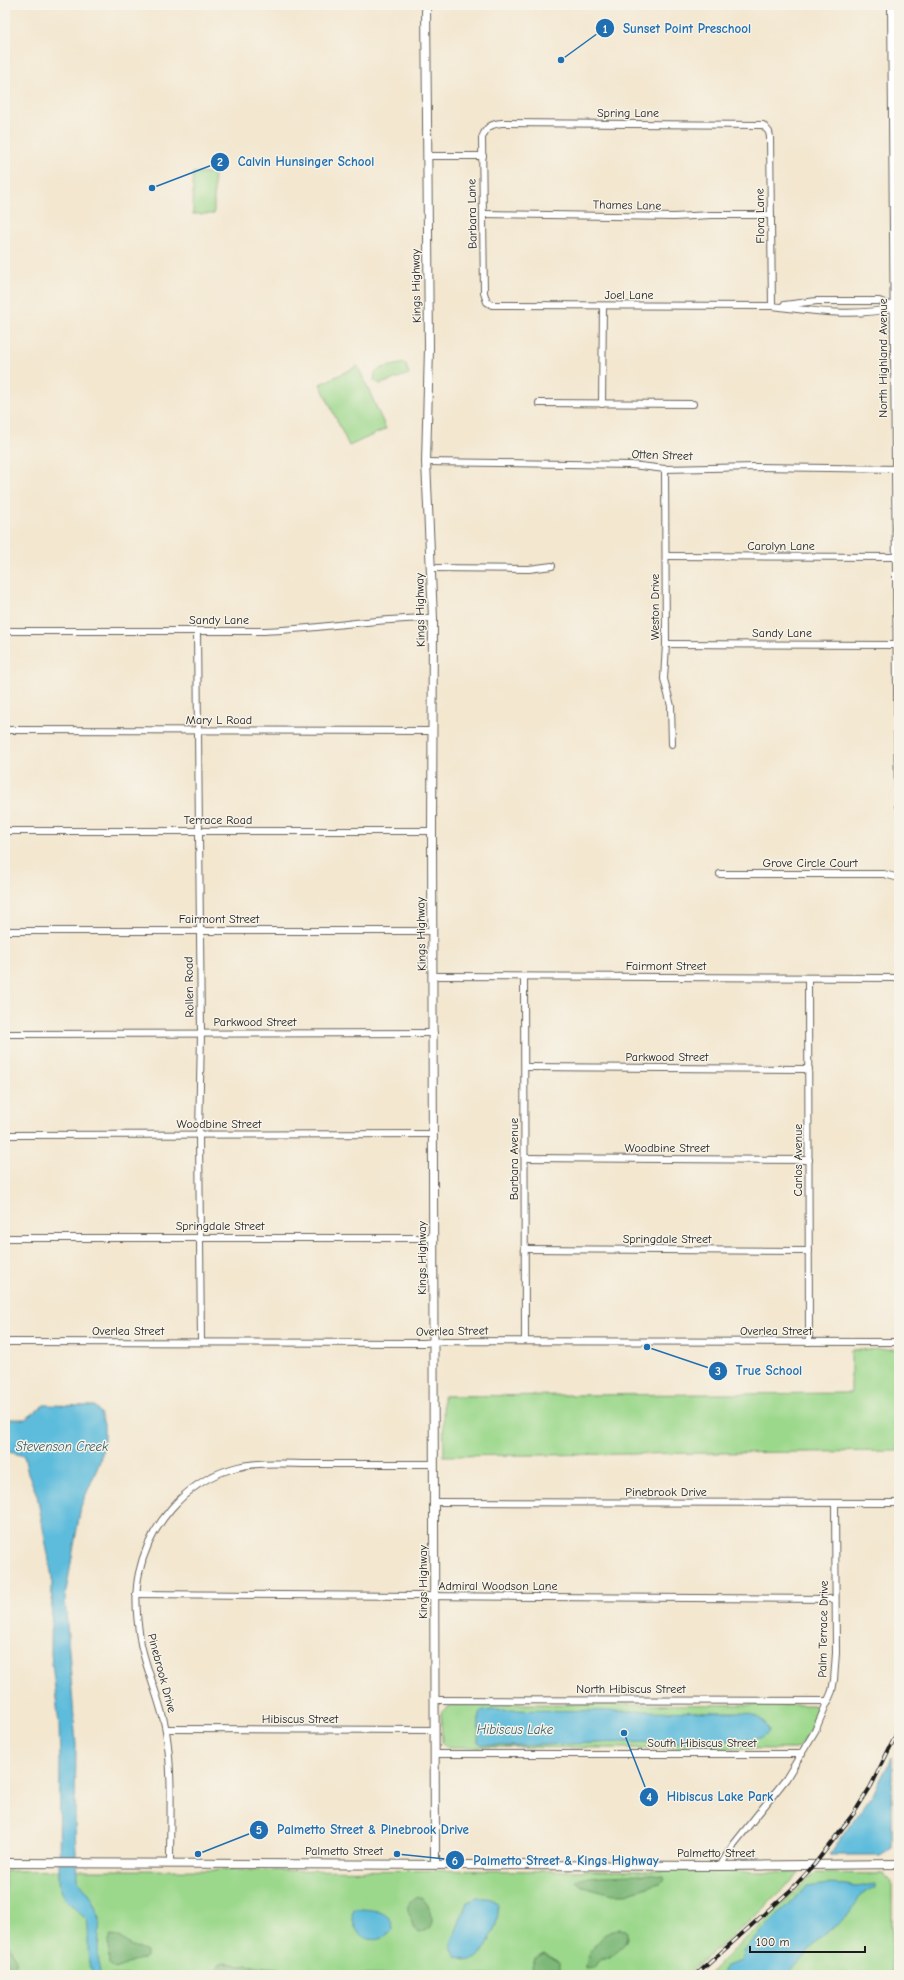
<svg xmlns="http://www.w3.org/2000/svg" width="904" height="1980" viewBox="0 0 904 1980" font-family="'Comic Neue',sans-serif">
<rect width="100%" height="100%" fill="#f7f3e8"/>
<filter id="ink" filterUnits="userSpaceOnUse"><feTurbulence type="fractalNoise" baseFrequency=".025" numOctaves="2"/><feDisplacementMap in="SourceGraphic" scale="8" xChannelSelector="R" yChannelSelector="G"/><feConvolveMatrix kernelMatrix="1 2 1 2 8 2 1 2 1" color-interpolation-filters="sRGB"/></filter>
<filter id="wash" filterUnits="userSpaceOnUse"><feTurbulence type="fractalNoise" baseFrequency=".012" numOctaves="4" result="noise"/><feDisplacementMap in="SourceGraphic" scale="16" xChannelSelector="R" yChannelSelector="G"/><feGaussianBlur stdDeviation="0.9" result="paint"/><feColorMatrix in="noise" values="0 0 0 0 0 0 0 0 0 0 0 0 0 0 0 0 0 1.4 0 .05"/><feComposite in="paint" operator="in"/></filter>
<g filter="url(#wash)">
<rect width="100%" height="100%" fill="#f3e7d0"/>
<g fill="#9cd88c" stroke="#5c7a54">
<rect x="193" y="173" width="21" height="41"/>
<path d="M405 363 409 374 381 384 374 381 375 373 382 368Z"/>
<path d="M358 366 386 429 349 446 320 384Z"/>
<path d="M897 1349 898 1451 444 1456 443 1396 851 1393V1350Z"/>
<path d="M476 1704 807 1705H813C815 1708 817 1710 816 1714 816 1721 802 1747 795 1749L448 1747 442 1743 441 1713C448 1703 464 1705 476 1704Z"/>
<path d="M79 1870 727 1871 800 1873 753 1918 686 1975H5V1871Z"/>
<path d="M815 1873 884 1874 892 1882V1975H707Z"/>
</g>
<g fill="#7db878" stroke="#4c6a4a">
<path d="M648 1874 663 1876 664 1879 660 1883 626 1894H613L582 1886 576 1881C591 1873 629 1877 648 1874Z"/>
<path d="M416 1897 423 1899C434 1910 438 1931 418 1933 414 1929 414 1927 413 1922 409 1910 402 1908 416 1897Z"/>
<path d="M620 1929 626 1930C631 1941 619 1952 609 1957 606 1959 602 1959 600 1960 597 1962 595 1966 594 1968L586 1969C585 1957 598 1937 610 1931 612 1930 617 1929 620 1929Z"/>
<path d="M111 1936 119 1937 130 1945 146 1952V1957L115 1969 109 1965 108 1944Z"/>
<path d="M5 1945 10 1946C14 1954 17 1964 14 1973L9 1974 5 1972Z"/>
<path d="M545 1954 560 1963V1975H529L535 1959Z"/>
<path d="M223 1963 276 1968 312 1975H212L218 1966Z"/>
</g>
<g fill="#5dbcdc" stroke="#3c6c7c">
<path d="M44 1405 95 1406 100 1413 104 1424V1445L99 1464 81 1506 65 1597 76 1745 75 1825 77 1879 90 1896 100 1918 98 1949 100 1975H92L88 1951V1927L87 1920 66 1900 60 1888 59 1879 60 1763 59 1724 51 1654 52 1577 37 1495 28 1474 24 1456 5 1451V1419H26Z"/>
<path d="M492 1710 743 1712C756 1715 763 1718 769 1730L768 1734 762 1738 696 1743 624 1742 515 1746 483 1745 478 1742 479 1714 482 1711Z"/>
<path d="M892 1757V1847L879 1855H829L874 1792Z"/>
<path d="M828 1884 846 1885 856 1887 875 1884V1888H872L860 1897 849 1913 814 1944 804 1957 787 1975H721L726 1966 741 1961 743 1952 762 1930 807 1887Z"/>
<path d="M477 1898C483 1898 491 1897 495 1901 506 1909 486 1955 475 1959 469 1961 462 1958 456 1957L452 1950 451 1944 467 1902Z"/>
<path d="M355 1909C370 1909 392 1910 393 1929 386 1941 367 1944 358 1932 354 1928 353 1920 352 1914Z"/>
</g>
</g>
<g filter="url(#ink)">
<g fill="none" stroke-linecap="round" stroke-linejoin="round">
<g stroke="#67635b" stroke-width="8">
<g id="minor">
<path d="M427 156H483"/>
<path d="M484 214 674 217 711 215H771"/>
<path d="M784 305 817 301H879L895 307"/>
<path d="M772 306 770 137 769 132 763 125 502 123C491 124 486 127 482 138L484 293 487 302 492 305 772 306C810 311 858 318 895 307"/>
<path d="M539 403 693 404"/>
<path d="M602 404 603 306"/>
<path d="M426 462 632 465 665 469 756 467 899 469"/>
<path d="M665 469 666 644 664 679 671 706 672 744"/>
<path d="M666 556 897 557"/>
<path d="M432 568 529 569 552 566"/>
<path d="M5 631H264C321 629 376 618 433 618"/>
<path d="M197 631 201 1033 199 1135 201 1342"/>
<path d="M666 644 897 645"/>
<path d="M5 730 432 731"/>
<path d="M5 831H432"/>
<path d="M720 874H884L899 878"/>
<path d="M5 931H433"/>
<path d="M433 976 899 978"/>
<path d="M524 977 525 1341"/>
<path d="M808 978 809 1342"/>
<path d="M5 1034 434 1033"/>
<path d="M525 1067 809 1069"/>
<path d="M5 1135 433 1134"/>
<path d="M525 1158 809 1160"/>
<path d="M5 1238H434"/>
<path d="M525 1249 809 1251"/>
<path d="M5 1342 424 1343 445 1341 899 1342"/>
<path d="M434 1502 899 1503"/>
<path d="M136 1594 835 1599"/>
<path d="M434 1700 828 1701"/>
<path d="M166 1729 434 1730"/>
<path d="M434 1754H802"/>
<path d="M170 1863C170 1819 173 1774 166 1731 161 1701 147 1673 141 1644 137 1622 134 1595 139 1573 149 1526 184 1483 231 1469 256 1461 285 1464 311 1464 352 1464 393 1464 434 1464"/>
<path d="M720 1866 734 1844 786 1779 815 1731 832 1691 834 1680 836 1653 835 1503"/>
</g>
</g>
<g stroke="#67635b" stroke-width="10">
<g id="tertiary">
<path d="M426 5 429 348 426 462 433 618 432 831 435 1863"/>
<path d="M892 5 899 806"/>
<path d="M5 1863 720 1866 899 1864"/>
</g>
</g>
<use href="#minor" stroke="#fff" stroke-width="6"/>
<use href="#tertiary" stroke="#fff" stroke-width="8"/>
<g stroke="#1c1c1c" stroke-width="4">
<path id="rail" d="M696 1975 792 1889 814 1865 854 1813 871 1786 899 1729"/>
</g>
<use href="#rail" stroke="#f7f3e8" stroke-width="2.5" stroke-dasharray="8" stroke-linecap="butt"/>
</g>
</g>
<g text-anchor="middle" stroke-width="3" stroke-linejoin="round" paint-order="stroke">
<g font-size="12" fill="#1c1c1c" stroke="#f7f3e8">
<text x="628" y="117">Spring Lane</text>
<text transform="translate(627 205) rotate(1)" y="4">Thames Lane</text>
<text transform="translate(472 214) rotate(-91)" y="4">Barbara Lane</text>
<text transform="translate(760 216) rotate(-91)" y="4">Flora Lane</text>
<text transform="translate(416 286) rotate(-91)" y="4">Kings Highway</text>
<text x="629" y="299">Joel Lane</text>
<text transform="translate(883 358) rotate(-90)" y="4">North Highland Avenue</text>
<text transform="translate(662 455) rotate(2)" y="4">Otten Street</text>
<text x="781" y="550">Carolyn Lane</text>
<text transform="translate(655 607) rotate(-90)" y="4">Weston Drive</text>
<text transform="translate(420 610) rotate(-91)" y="4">Kings Highway</text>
<text x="219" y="624">Sandy Lane</text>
<text x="782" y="637">Sandy Lane</text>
<text x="219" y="724">Mary L Road</text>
<text x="218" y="824">Terrace Road</text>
<text x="810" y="867">Grove Circle Court</text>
<text x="219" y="923">Fairmont Street</text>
<text transform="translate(421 934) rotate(-91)" y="4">Kings Highway</text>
<text x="666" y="970">Fairmont Street</text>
<text transform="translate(189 987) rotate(-91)" y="4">Rollen Road</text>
<text x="255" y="1026">Parkwood Street</text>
<text x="667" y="1061">Parkwood Street</text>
<text x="219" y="1128">Woodbine Street</text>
<text x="667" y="1152">Woodbine Street</text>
<text transform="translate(514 1159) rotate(-90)" y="4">Barbara Avenue</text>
<text transform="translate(798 1160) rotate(-90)" y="4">Carlos Avenue</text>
<text x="220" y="1230">Springdale Street</text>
<text x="667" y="1243">Springdale Street</text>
<text transform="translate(422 1258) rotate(-90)" y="4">Kings Highway</text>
<text x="128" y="1335">Overlea Street</text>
<text transform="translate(452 1331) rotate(-1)" y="4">Overlea Street</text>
<text x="776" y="1335">Overlea Street</text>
<text x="666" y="1496">Pinebrook Drive</text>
<text transform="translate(423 1582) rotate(-90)" y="4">Kings Highway</text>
<text x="498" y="1590">Admiral Woodson Lane</text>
<text transform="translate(823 1629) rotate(-89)" y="4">Palm Terrace Drive</text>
<text transform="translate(162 1673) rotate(75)" y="4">Pinebrook Drive</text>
<text x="631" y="1693">North Hibiscus Street</text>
<text x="300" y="1723">Hibiscus Street</text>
<text x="702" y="1747">South Hibiscus Street</text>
<text x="344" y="1855">Palmetto Street</text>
<text x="716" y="1857">Palmetto Street</text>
</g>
<g font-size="13" font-style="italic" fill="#365c69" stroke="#f7f3e8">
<text x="62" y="1451">Stevenson Creek</text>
<text x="515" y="1734">Hibiscus Lake</text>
</g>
</g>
<path fill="none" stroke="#1f6fb2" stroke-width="1.5" d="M561 60L605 28M152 188L220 162M647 1347L718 1371M624 1733L649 1797M198 1854L259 1830M397 1854L455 1860"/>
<g fill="#1f6fb2" stroke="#f7f3e8" stroke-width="1.5">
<circle cx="561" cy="60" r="4"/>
<circle cx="152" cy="188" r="4"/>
<circle cx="647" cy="1347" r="4"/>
<circle cx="624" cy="1733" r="4"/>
<circle cx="198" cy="1854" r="4"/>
<circle cx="397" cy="1854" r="4"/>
<circle cx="605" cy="28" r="10"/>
<circle cx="220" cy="162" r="10"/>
<circle cx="718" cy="1371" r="10"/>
<circle cx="649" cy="1797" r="10"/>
<circle cx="259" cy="1830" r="10"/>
<circle cx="455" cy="1860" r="10"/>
</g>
<g font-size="12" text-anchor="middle" font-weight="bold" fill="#fff">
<text x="605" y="33">1</text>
<text x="220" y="166">2</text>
<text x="718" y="1375">3</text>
<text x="649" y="1801">4</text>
<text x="259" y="1834">5</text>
<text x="455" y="1865">6</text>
</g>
<g font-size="13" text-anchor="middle" font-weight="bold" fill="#1f6fb2" stroke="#f7f3e8" stroke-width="3" stroke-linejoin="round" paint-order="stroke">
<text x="687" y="33">Sunset Point Preschool</text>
<text x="306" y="166">Calvin Hunsinger School</text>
<text x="769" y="1375">True School</text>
<text x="720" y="1801">Hibiscus Lake Park</text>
<text x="373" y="1834">Palmetto Street &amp; Pinebrook Drive</text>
<text x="566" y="1865">Palmetto Street &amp; Kings Highway</text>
</g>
<rect width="904" height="1980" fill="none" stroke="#f7f3e8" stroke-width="20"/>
<path d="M750 1946v6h115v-6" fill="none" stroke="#1c1c1c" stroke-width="2"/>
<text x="756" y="1946" font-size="12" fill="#1c1c1c" stroke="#f7f3e8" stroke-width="3" paint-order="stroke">100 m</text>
</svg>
